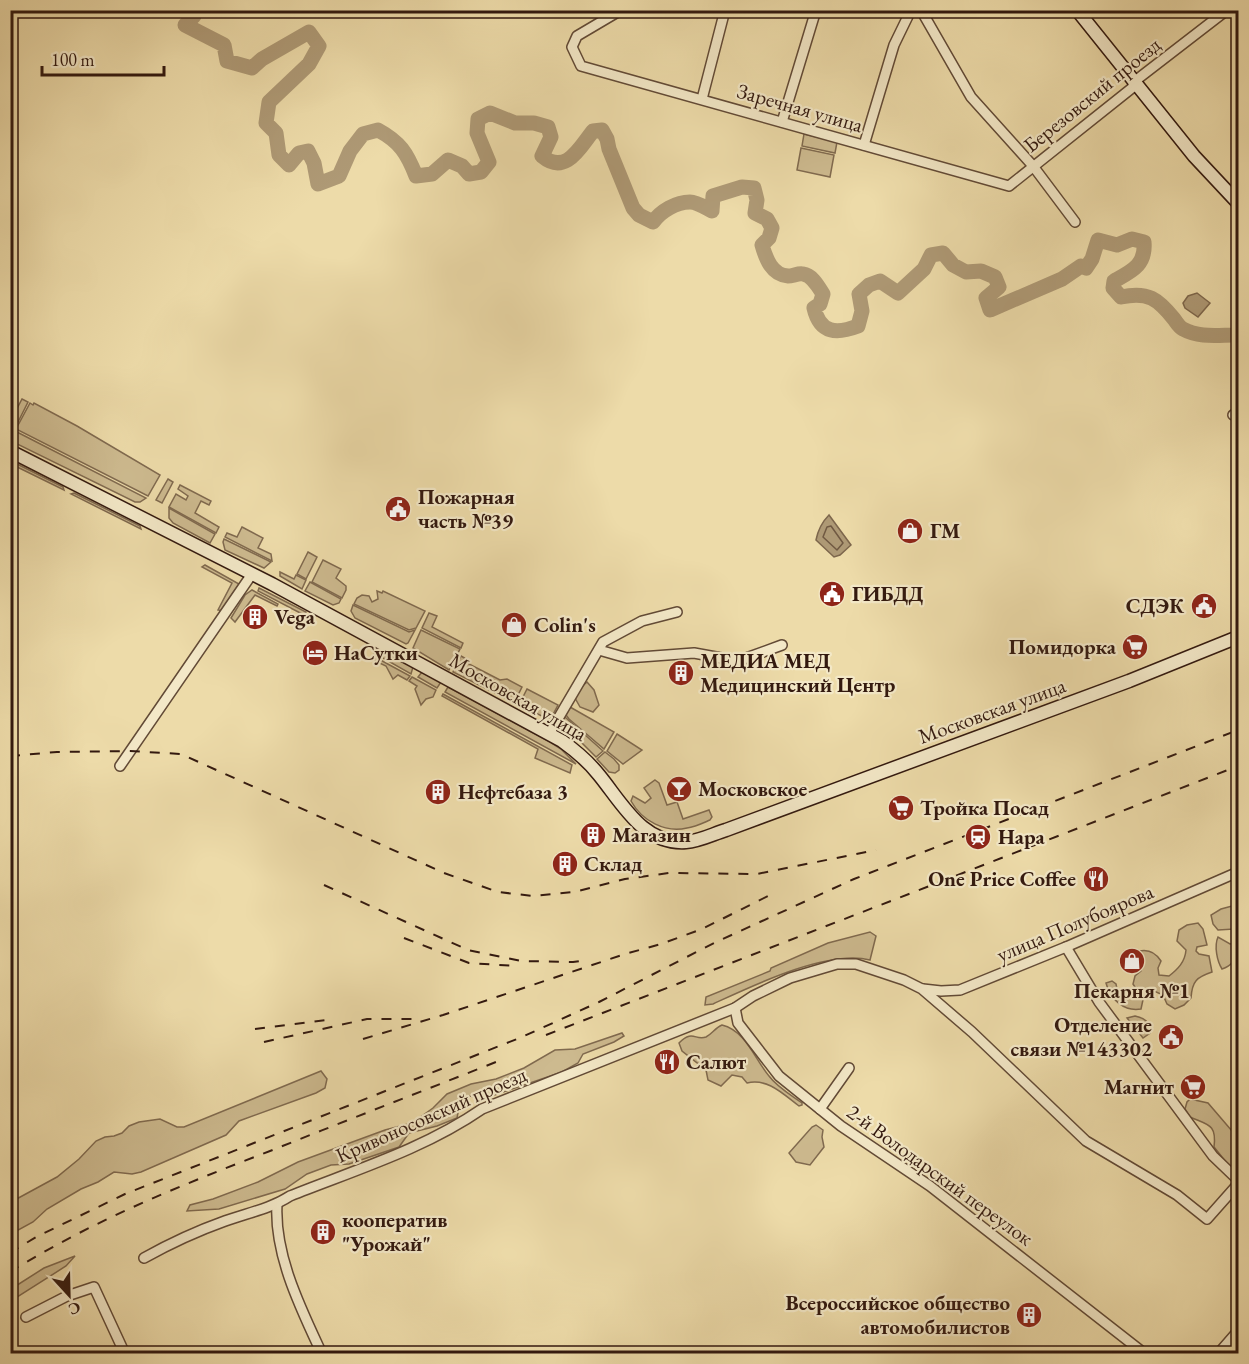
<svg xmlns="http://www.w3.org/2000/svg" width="1249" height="1364" viewBox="0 0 1249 1364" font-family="'EB Garamond',serif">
<rect width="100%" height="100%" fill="#eddba9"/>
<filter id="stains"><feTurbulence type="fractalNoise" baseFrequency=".00333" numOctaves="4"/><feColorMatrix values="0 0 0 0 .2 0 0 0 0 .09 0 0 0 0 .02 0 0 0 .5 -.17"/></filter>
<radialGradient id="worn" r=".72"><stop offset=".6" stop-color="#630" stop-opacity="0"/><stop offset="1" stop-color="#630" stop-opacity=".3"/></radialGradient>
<g fill="#cdba8f" stroke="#806a4f" stroke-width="1.5">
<path d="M804 134 837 142 835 153 802 146Z"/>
<path d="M801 148 834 155 830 177 797 170Z"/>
<path d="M22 399 28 402 15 428 11 426V420Z"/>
<path d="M30 403 33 405 34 403 77 426 160 475 148 496 16 429Z"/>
<path d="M15 431 146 498 140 502H135L11 441Z"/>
<path d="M11 461 63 487 64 490 11 464Z"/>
<path d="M168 479 173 482 162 503 156 500Z"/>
<path d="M180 485 211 501 209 505 201 501 195 513 219 527 216 533 169 507 176 494 186 500 188 496 178 489Z"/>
<path d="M74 493 140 526 141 529 71 494Z"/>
<path d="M169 508 215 534 210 543 173 523 169 518Z"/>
<path d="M242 527 263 538 258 548 271 554 272 561 225 537 227 533 237 537Z"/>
<path d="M224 539 271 562 264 568 225 550 223 542Z"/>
<path d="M308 552 317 557 306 579 297 574Z"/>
<path d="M323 560 341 569 336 578 346 586V590L342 598 312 582Z"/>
<path d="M205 565 239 584 223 611 218 610 232 583 202 567Z"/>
<path d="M280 572 294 579 296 575 306 580 302 589 280 576Z"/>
<path d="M310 582 341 599 339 603 333 605 305 591Z"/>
<path d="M259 588 306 612 304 615 258 591Z"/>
<path d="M252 590 278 604 277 606 255 595 235 622 231 618 245 595Z"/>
<path d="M377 591 382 593 383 591 425 611 416 628 409 630 354 604 357 598 362 595 369 596 372 602 378 599Z"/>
<path d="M353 605 409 632 415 630 408 643 406 644 355 618 351 611Z"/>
<path d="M429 613 437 616 432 627 463 643 461 648 422 628Z"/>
<path d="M421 630 460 649 449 670 413 648Z"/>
<path d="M377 648 413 667 411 674 374 653Z"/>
<path d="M373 656 410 676 407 680 398 675 393 679 386 666 371 659Z"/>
<path d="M461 656 468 660 469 664 500 680 507 679 522 687 515 701 513 702 453 672Z"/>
<path d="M422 672 441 682 437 688 418 677Z"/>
<path d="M412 677 436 690 433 697 426 699 421 705 415 689 417 686 409 681Z"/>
<path d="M587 682 594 690 599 705 593 712 580 707 575 698 578 690Z"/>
<path d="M448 687 550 742 561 749 576 764 445 692Z"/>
<path d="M527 689 558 705 550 720 519 705Z"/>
<path d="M443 694 572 765 570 773 535 758 538 749 442 696Z"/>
<path d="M570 707 614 732 604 749 569 719 566 715Z"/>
<path d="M565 717 603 751 596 757 563 724 562 722Z"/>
<path d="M617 734 642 750 623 764 607 751Z"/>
<path d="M605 752 614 759 619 765V770L615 773 609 772 597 759Z"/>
<path d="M655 780 659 783 667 805 677 802 683 819 709 810 712 817 710 820C703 823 695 827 687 828 665 833 642 821 631 801L633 796 645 803 651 798 644 788Z"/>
<path d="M1232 906 1238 907C1239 927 1246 962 1222 969 1217 961 1214 946 1218 937L1230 944 1235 943 1234 929 1218 930 1213 924 1211 915 1221 909Z"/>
<path d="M1198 923 1203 929 1207 945 1197 947 1196 951 1199 954 1209 956 1212 972C1197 977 1192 981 1191 998L1184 1005 1175 1009 1167 1004 1163 995 1152 990 1144 995 1141 1009C1124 1012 1110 999 1106 983L1112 981 1116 984 1117 989H1123L1132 998 1137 997 1139 993 1133 984 1135 976 1141 971V964L1138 957 1139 951C1148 949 1156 953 1161 961L1158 968 1159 975 1169 976C1178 969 1185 962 1186 950L1177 941 1179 930 1187 925Z"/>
<path d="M870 932 876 936 870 960C828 949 752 986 713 1004L705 1005 706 997 770 971 771 968 828 943Z"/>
<path d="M1135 1016C1145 1018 1150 1022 1150 1033L1143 1038 1127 1018Z"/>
<path d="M722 1025C746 1031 754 1058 769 1076 777 1087 791 1095 802 1103V1105L799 1106C783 1094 768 1078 747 1083L742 1077 732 1075 721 1086 708 1080 706 1070 682 1051 679 1043C693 1029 695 1041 706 1037 712 1034 715 1028 722 1025Z"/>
<path d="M622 1033 624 1036 614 1042 583 1054 578 1063 562 1072 483 1099 470 1096 460 1102 457 1118 437 1126 409 1133 399 1147 349 1164 331 1165 307 1174 285 1189 219 1209 187 1211 190 1205 213 1199 258 1182 298 1162 385 1130 412 1123 433 1108 447 1094 471 1084 496 1079 524 1068 555 1050 575 1049Z"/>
<path d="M321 1071 327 1079 325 1088 316 1093 239 1121 226 1135 141 1172 132 1174 114 1172 98 1182 81 1189 47 1209 33 1222 11 1234V1202L57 1177 79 1159 96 1141 105 1137 114 1136 122 1133 129 1126 139 1122 160 1119 177 1127H184Z"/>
<path d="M1190 1099 1208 1103 1238 1138V1177L1214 1147C1217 1124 1208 1125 1190 1117L1185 1109 1187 1102Z"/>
<path d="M816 1125 823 1130 822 1137 824 1147 810 1165 796 1162 789 1153 812 1127Z"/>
<path d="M75 1256 66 1266 11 1301V1289L44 1268Z"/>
</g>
<g fill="#ae9975" stroke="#7d664c" stroke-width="1.5">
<path d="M1197 293 1210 303 1198 317 1185 308 1183 303 1188 296Z"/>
<path d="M829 515 851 545 840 555 834 557 816 540C818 530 822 522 829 515Z"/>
</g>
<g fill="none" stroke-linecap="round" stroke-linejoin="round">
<path stroke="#705942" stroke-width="1.5" d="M831 526 843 543 837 550 823 537 827 527Z"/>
<path stroke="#ae9975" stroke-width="15" d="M194 10V16L185 25 224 45 227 61 252 68 262 59 309 32 319 46 309 64 269 102 266 123 276 133 279 155 289 165 299 153 308 151 314 163 318 184 339 176 350 151 363 134 378 130C400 142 407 153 416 176L432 174 448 160 462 166 469 174 481 172 489 162 477 133 478 119 490 113 515 123H534L548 127 551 137 542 156C566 176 580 147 593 131L602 130 607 139 609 149 633 208 639 215 653 222C661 211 676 202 690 202 697 202 706 208 712 211L713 196 742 187 754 188 757 200 755 213 767 219 772 228 769 238 762 245C766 259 772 275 788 276 793 276 798 273 803 274 812 275 818 286 823 294L820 304 814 308C820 334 837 334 858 326L862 311 859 294 869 285 880 281 898 293 924 269 931 255 943 253 953 265 966 272 981 271 995 277 999 287 986 298 990 310 1062 279 1081 266 1086 268 1092 259 1098 240 1117 245 1132 239 1144 242C1146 265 1132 271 1114 281L1113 288 1121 297C1148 291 1158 299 1174 319 1177 323 1179 327 1183 329 1199 338 1218 335 1235 335L1238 333"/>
<g stroke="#624a36" stroke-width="12">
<g id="street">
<path d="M621 10 577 36 572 47 581 66 1009 186 1132 88 1135 81 1227 10"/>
<path d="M921 10 971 97 1033 166 1075 222"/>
<path d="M702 99 725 10"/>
<path d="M782 122 816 10"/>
<path d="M864 145 894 45 911 10"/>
<path d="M1233 415 1238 412"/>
<path d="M599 650 627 658 694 653 738 661 782 645"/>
<path d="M549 734 603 642 642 621 677 612"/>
<path d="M120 766 252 574"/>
<path d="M1066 947 1099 1002 1213 1156 1238 1180"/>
<path d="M923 989 941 991 960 990 1066 947 1238 872"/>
<path d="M735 1008 738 1023 779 1076 841 1126 930 1186 1145 1354"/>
<path d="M820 1109 849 1068"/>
<path d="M277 1204C274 1255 301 1309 322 1354"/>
<path d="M144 1258C169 1244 197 1231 225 1221 247 1213 270 1209 290 1196 355 1170 424 1149 482 1109L735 1008 753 996 790 978 837 964H856L904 980 922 989 972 1032 1086 1141 1177 1195 1207 1219 1238 1184"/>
<path d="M26 1317 67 1296 94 1287 125 1354"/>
<path d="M1218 1354 1238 1331"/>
</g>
</g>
<g stroke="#33190f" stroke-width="15">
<g id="secondary">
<path d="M1077 10 1194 156 1238 203"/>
<path d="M10 451 272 584 562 741C576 751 588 761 599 775 622 803 643 845 686 842 700 841 713 834 726 830L1129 681 1238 637"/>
</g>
</g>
<use href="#street" stroke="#f3e8c7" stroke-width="9"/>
<use href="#secondary" stroke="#f3e8c7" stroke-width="12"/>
<g stroke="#33190f" stroke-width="2" stroke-dasharray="10 10" stroke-linecap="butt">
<path d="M10 533 12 529"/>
<path d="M10 756 57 752 130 751 181 754 444 873 498 892 533 896 574 892 625 879 669 873 757 874 876 850"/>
<path d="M324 885 468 950 521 961 573 962 587 960"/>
<path d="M404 938 469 963 516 966"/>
<path d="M255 1029 326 1020"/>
<path d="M546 1035 1238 766"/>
<path d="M363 1039 443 1015 625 954 661 944 702 929 770 895"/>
<path d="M264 1042 367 1019H414"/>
<path d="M10 1253 36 1237 125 1194 522 1037 599 1002 714 943 854 879 1238 730"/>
<path d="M10 1272C94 1220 179 1186 270 1151 345 1121 420 1092 496 1062"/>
</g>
</g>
<defs>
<g id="civic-disc" transform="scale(1.35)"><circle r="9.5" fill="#8f2418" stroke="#f3e8c7"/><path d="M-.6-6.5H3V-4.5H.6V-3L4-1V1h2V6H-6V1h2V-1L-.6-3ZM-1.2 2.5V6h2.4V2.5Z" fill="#fff"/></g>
<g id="shop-disc" transform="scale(1.35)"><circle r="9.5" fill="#8f2418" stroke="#f3e8c7"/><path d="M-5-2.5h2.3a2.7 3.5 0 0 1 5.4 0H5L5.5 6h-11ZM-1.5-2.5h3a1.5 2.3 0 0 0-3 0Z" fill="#fff"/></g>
<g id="building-disc" transform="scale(1.35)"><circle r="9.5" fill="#8f2418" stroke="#f3e8c7"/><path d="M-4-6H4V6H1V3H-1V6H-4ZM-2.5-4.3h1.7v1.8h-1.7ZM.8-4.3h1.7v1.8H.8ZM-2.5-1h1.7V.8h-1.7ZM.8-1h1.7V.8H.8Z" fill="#fff"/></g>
<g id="supermarket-disc" transform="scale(1.35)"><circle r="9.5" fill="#8f2418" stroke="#f3e8c7"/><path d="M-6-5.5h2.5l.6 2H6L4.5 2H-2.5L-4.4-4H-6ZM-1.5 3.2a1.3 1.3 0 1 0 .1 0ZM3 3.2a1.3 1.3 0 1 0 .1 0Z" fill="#fff"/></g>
<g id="hotel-disc" transform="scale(1.35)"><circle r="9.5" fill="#8f2418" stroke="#f3e8c7"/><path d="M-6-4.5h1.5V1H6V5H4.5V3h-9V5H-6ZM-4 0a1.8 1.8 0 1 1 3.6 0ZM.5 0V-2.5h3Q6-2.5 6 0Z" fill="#fff"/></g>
<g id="bar-disc" transform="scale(1.35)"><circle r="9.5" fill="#8f2418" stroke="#f3e8c7"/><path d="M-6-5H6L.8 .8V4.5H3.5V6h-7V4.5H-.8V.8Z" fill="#fff"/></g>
<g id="station-disc" transform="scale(1.35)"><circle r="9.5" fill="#8f2418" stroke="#f3e8c7"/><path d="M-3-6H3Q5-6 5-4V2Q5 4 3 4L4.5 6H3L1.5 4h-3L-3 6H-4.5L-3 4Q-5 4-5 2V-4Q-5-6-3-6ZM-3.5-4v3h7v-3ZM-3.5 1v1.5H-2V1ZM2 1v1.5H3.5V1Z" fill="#fff"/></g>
<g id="restaurant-disc" transform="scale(1.35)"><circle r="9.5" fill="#8f2418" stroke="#f3e8c7"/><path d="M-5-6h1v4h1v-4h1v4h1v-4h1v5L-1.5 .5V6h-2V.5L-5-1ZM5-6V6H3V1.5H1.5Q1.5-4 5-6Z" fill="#fff"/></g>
</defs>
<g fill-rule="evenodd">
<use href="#civic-disc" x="398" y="509"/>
<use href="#shop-disc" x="910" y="531"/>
<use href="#civic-disc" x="832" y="594"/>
<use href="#civic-disc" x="1204" y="606"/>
<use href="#building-disc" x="255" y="617"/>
<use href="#shop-disc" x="514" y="625"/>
<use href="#supermarket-disc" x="1135" y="647"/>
<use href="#hotel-disc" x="315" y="653"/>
<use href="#building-disc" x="681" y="673"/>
<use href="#bar-disc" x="679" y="789"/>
<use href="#building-disc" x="438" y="792"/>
<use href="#supermarket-disc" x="901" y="808"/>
<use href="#building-disc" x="593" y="835"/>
<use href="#station-disc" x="978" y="837"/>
<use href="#building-disc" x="565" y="864"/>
<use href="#restaurant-disc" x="1096" y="879"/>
<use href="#shop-disc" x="1132" y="961"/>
<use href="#civic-disc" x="1171" y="1037"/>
<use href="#restaurant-disc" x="667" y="1062"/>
<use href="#supermarket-disc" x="1193" y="1087"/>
<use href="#building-disc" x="323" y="1232"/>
<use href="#building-disc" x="1029" y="1315"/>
</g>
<g text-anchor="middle" stroke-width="4.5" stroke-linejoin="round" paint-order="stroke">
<g font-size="21" fill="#33190f" stroke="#f3e8c7">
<text transform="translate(1092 95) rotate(-39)" y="7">Березовский проезд</text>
<text transform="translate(800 108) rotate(16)" y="7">Заречная улица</text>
<text transform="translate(518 697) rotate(30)" y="7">Московская улица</text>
<text transform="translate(992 711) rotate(-20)" y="7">Московская улица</text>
<text transform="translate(1075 923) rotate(-23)" y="7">улица Полубоярова</text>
<text transform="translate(431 1115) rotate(-24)" y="7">Кривоносовский проезд</text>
<text transform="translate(940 1175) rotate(36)" y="7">2-й Володарский переулок</text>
</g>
<g font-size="21" font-weight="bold" fill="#33190f" stroke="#f3e8c7" text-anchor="start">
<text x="418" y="504">Пожарная<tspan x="418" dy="24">часть №39</tspan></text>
<text x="930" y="538">ГМ</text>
<text x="852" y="601">ГИБДД</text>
<text x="1184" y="613" text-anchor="end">СДЭК</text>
<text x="274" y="624">Vega</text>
<text x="534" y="632">Colin's</text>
<text x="1116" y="654" text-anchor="end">Помидорка</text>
<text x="334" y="660">НаСутки</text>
<text x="700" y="668">МЕДИА МЕД<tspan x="700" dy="24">Медицинский Центр</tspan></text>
<text x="698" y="796">Московское</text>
<text x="458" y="799">Нефтебаза 3</text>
<text x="920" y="815">Тройка Посад</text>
<text x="612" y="842">Магазин</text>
<text x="998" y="844">Нара</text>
<text x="584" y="871">Склад</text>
<text x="1076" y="886" text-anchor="end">One Price Coffee</text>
<text x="1132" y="998" text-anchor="middle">Пекарня №1</text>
<text x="1152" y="1032" text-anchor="end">Отделение<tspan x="1152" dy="24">связи №143302</tspan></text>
<text x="686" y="1069">Салют</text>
<text x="1174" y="1094" text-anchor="end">Магнит</text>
<text x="342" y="1227">кооператив<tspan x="342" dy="24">"Урожай"</tspan></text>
<text x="1010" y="1310" text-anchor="end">Всероссийское общество<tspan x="1010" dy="24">автомобилистов</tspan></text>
</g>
</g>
<rect width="1249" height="1364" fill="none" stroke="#eddba9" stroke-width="36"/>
<rect x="12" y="12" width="1225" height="1340" fill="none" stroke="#33190f" stroke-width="3"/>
<rect x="18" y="18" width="1213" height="1328" fill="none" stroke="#33190f" stroke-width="1.5"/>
<g transform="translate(69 1295) rotate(158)" stroke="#f3e8c7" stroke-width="4.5" paint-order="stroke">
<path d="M0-4.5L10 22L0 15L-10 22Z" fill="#33190f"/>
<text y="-9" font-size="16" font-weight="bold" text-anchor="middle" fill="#33190f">С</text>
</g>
<path d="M42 66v9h122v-9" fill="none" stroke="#33190f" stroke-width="3"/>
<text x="51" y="66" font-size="18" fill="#33190f" stroke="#f3e8c7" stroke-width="4.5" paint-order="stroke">100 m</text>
<rect width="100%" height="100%" filter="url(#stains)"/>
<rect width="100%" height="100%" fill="url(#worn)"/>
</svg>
